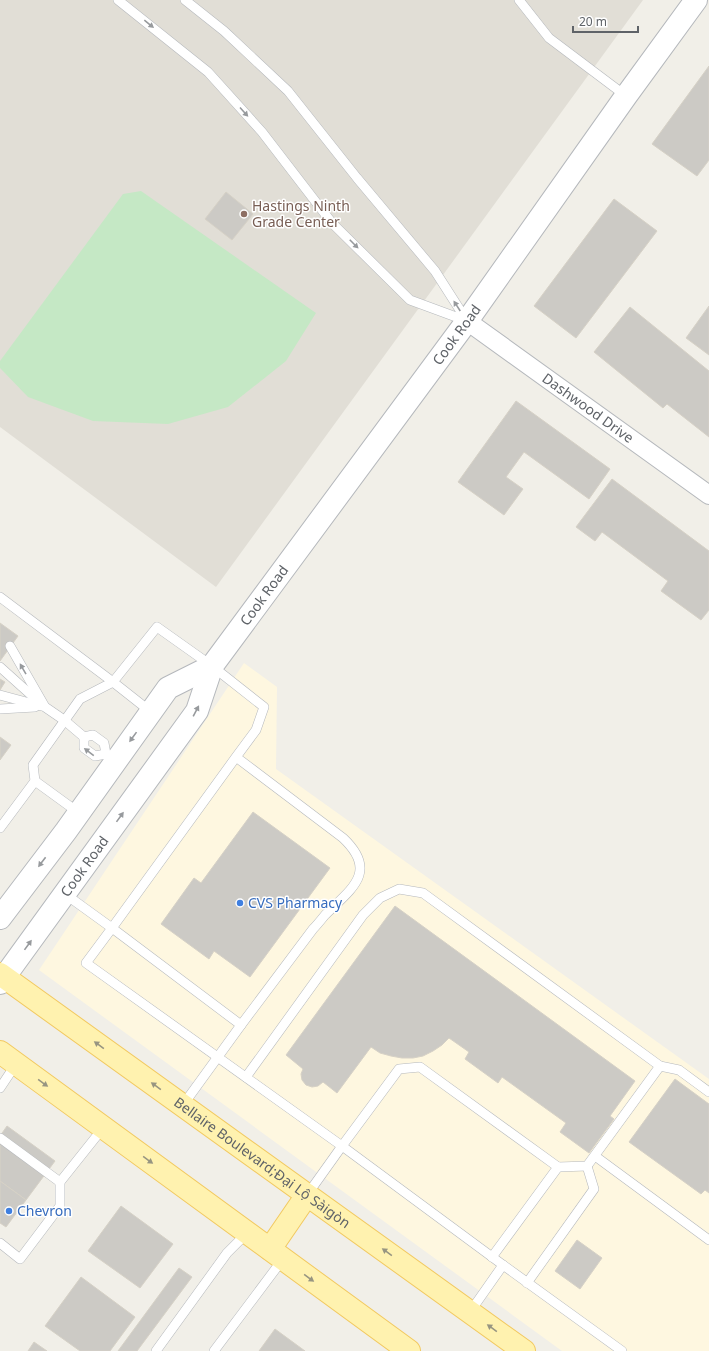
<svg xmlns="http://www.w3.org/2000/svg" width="709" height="1351" viewBox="0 0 709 1351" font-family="'Noto Sans',sans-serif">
<rect width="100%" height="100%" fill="#f1efe8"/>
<path fill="#fef7e0" d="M244 663 277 687 276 769 709 1079V1351H562L39 970Z"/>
<path fill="#e1ded6" d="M0 0H643L216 587 0 427Z"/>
<path fill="#c5e8c5" d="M141 191 316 313 286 361 228 407 168 424 93 421 28 397 0 368V361L123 194Z"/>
<g fill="#cccac5" stroke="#d6d1c6">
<path d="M709 66V160L697 176 652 144Z"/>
<path d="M226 192 253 214 232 240 205 219Z"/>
<path d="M614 199 657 231 576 338 534 306Z"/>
<path d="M709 306V355L686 338Z"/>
<path d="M630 307 709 371V437L667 404 663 408 594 352Z"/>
<path d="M516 401 610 469 589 499 524 452 506 477 523 489 504 515 458 482Z"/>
<path d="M612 479 709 551V610L701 620 661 591 668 581 602 532 595 541 576 527Z"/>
<path d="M0 623 18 636 0 661Z"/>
<path d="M0 679 5 682 0 690Z"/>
<path d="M0 737 11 745 0 760Z"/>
<path d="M253 812 330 868 250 977 214 951 209 959 161 924 194 878 201 883Z"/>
<path d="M395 906 635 1081 610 1116 614 1119 589 1153 560 1132 566 1123 502 1077 498 1083 465 1059 469 1052 449 1038 442 1045 433 1051 423 1056 413 1058H402L391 1056 380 1053 371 1047 337 1093 323 1082 318 1086 312 1087 306 1085 302 1080 301 1074 303 1069 286 1055Z"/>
<path d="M675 1079 709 1104V1193L705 1190 701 1194 629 1142Z"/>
<path d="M7 1126 55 1161 26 1200 0 1181V1136Z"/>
<path d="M0 1181 26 1200 6 1227 0 1223Z"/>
<path d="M121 1206 173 1244 140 1288 88 1251Z"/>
<path d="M577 1240 602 1258 580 1289 555 1271Z"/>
<path d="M179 1268 192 1277 137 1351H118Z"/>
<path d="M81 1277 135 1317 110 1351H80L45 1326Z"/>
<path d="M275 1329 305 1351H259Z"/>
<path d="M34 1342 47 1351H28Z"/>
</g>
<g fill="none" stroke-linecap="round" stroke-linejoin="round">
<g stroke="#b5b8bc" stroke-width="10">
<g id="service">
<path d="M118 0 208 72 262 132 332 223 410 300 467 321 435 271 357 178 288 91 224 31 185 0"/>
<path d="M519 0 549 38 626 96"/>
<path d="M0 597 113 682 80 699 33 765 35 781 0 828"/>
<path d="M10 646 45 707 64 720 84 737 93 735 104 743 106 754 116 762"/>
<path d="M0 667 39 702"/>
<path d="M0 695 41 706"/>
<path d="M0 709 35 707"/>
<path d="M151 712 113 682 157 627 212 666 264 707 256 730 236 757 112 928 241 1025 313 929C317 925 321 920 325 915 351 889 379 872 343 838L236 757"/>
<path d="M84 737V748L95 756 106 754"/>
<path d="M35 781 79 813"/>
<path d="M65 894 112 928 86 963 342 1146 399 1069 420 1067 558 1167 492 1257"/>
<path d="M246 1077 363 915 380 898 399 889 423 893 660 1066 679 1070 709 1092"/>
<path d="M0 1088 16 1064"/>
<path d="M183 1105 241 1025"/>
<path d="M0 1138 60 1182"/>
<path d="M595 1156 709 1240"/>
<path d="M558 1167 587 1166 660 1066"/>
<path d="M307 1195 342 1146 503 1265"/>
<path d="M0 1243 20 1259 60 1206V1182L103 1128"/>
<path d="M527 1283 594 1189 587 1166"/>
<path d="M470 1312 503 1265 622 1351"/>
<path d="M156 1351 227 1253 247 1233"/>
<path d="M214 1351 283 1259"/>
</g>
</g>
<g stroke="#b5b8bc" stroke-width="20">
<g id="minor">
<path id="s1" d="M467 321 709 495"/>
</g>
</g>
<g stroke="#b5b8bc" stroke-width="24">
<g id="tertiary">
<path d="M0 918 66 831 168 688 212 666"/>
<path id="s2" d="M0 983 197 711 212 666 467 321 626 96 696 0"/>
</g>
</g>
<g stroke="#f2c960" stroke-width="24">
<g id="primary">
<path id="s3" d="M0 974 524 1351"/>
<path d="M0 1052 409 1351"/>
<path d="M270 1249 307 1195"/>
</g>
</g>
<use href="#service" stroke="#fff" stroke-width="9"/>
<use href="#minor" stroke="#fff" stroke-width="18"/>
<use href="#tertiary" stroke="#fff" stroke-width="22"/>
<use href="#primary" stroke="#fff2af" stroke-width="22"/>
</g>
<defs><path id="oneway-solid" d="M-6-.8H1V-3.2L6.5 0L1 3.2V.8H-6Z"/></defs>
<g fill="#979a9d">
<use href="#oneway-solid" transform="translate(149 24) rotate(39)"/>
<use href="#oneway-solid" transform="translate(244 112) rotate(48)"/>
<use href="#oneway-solid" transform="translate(354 244) rotate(45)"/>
<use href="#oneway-solid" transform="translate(457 306) rotate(-123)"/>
<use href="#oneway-solid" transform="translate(23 669) rotate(-120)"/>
<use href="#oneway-solid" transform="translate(196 711) rotate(-62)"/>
<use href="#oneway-solid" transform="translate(133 737) rotate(126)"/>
<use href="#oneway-solid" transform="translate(89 752) rotate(-143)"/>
<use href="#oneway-solid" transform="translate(120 817) rotate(-54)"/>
<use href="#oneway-solid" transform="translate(42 862) rotate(127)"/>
<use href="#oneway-solid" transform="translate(28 945) rotate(-54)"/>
</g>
<g fill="#979581">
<use href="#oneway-solid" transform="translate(99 1045) rotate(-144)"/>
<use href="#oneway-solid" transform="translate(43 1083) rotate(36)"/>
<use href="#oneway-solid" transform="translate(156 1086) rotate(-144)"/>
<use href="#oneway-solid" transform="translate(148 1160) rotate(36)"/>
<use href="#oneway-solid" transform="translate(387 1252) rotate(-144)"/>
<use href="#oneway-solid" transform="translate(309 1278) rotate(36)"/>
<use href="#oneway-solid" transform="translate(492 1328) rotate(-144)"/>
</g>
<circle fill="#8d6e63" stroke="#fff" stroke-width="1.5" cx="244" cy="214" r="4"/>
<g fill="#3f7fe0" stroke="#fff" stroke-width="1.5">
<circle cx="240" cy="903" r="4"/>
<circle cx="9" cy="1211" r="4"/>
</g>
<g text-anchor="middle" stroke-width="3" stroke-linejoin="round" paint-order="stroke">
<g font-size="14" fill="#785e54" stroke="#fff" text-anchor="start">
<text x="252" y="211">Hastings Ninth<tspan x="252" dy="16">Grade Center</tspan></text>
</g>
<g font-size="14" fill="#5f6368" stroke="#fff">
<text dy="5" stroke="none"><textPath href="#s2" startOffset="795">Cook Road</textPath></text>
<text dy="5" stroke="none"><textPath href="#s1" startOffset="149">Dashwood Drive</textPath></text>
<text dy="5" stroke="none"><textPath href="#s2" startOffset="471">Cook Road</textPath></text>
<text dy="5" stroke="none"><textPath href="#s2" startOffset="144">Cook Road</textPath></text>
<text dy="5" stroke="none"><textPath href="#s3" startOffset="323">Bellaire Boulevard;Đại Lộ Sàigòn</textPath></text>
</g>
<g font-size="14" fill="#366cbe" stroke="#fff" text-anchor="start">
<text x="248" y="908">CVS Pharmacy</text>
<text x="17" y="1216">Chevron</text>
</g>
</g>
<path d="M573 26v6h65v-6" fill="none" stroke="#5f6368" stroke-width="2"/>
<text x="579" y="26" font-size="12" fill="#5f6368" stroke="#ffffff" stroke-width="3" paint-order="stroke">20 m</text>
</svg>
